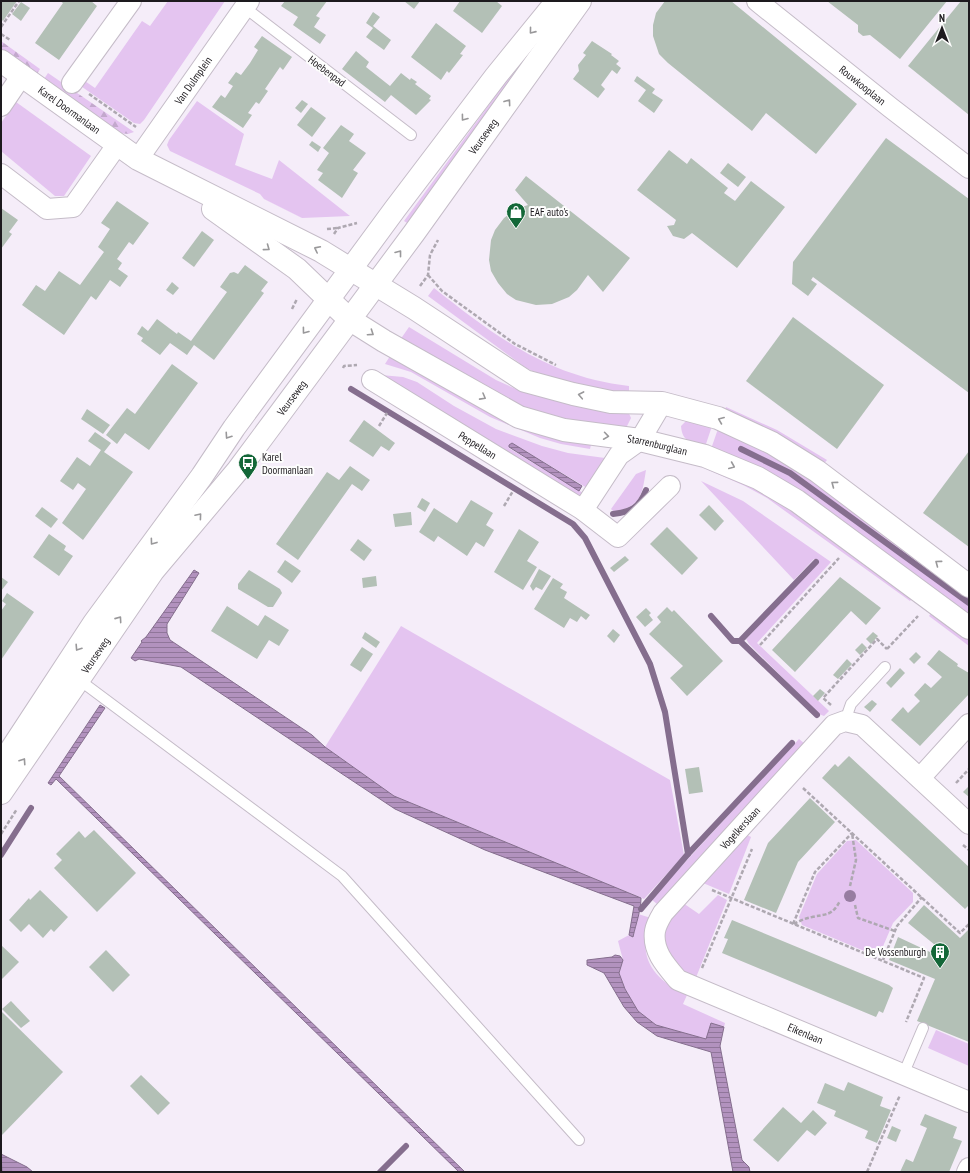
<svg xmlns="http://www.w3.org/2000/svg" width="970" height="1173" viewBox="0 0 970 1173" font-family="'PT Sans Narrow',sans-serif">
<defs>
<pattern id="forest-firs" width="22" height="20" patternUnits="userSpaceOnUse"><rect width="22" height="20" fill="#e4c4f0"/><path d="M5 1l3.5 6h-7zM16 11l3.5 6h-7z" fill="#c3a8cd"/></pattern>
<pattern id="water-rules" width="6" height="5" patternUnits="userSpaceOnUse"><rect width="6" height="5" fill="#b292be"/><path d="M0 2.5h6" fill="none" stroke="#90769a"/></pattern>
</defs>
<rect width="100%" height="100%" fill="#f5edf9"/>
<g fill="#e4c4f0">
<path d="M168 1H225L144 120 140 124 134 123 75 82 79 77 95 88 142 21 150 26Z"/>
<path d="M574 1 412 226 404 221 500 90 523 53Z"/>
<path d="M197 101 244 134 235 165 272 179 279 160 350 216 302 218 264 199 260 194 170 151 167 145 169 140Z"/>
<path d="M16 102 91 156 64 196H55L1 151V123Z"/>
<path d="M434 288C496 337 549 377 629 386V394L550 379 526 368 428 296Z"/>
<path d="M409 327 496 380 516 389 542 395 627 409 631 418 626 428 618 432 518 408 400 340Z"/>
<path d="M392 353 592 441 590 449 561 444 540 438 490 417 411 372 385 364Z"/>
<path d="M381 375 403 377 417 382 454 406 496 429 542 446 568 453 605 458 603 466 587 488 512 443 509 445V448L583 493 579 499Z"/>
<path d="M726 407 777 430 827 460 822 466 723 414Z"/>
<path d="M687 420 713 423 705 447C692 443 682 442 681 426Z"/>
<path d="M719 426 769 447 969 589V620L711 449Z"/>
<path d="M706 460 767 489 915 595 910 601 767 498 745 486 704 468Z"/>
<path d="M646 470C642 494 642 506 614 512L611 509 636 474Z"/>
<path d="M701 481 743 501 831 562 757 643 829 711 824 716 819 714 749 644 746 639 819 562 814 559 794 580Z"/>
<path d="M934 609 969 636V646L929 616Z"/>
<path d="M401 626 670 780 684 855 644 899 394 796 325 747Z"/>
<path d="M799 739 805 744 657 904 651 899Z"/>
<path d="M747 835 751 837 729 894 703 883Z"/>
<path d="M856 840 913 893V902L893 923 881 951 874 955 802 925 799 917 817 874 847 841Z"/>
<path d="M718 895 727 900 695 980 685 976 662 945 667 922 683 903 699 914Z"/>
<path d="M638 914 651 918C636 956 652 979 687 995L683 1004 725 1023 724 1027 711 1023 706 1039 656 1025 638 1011 625 989 619 973 623 960 618 941 629 935 633 936Z"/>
<path d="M936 1030 969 1044V1066L928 1048Z"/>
</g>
<g fill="url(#forest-firs)">
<path d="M1 41 40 69 36 76 1 52Z"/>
<path d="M48 73 134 132 128 134 118 133 44 79Z"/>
</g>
<g fill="url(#water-rules)" stroke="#856e8e">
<path d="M512 443 582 486 579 491 509 447V445Z"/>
<path d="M194 570 199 573 167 624V633L170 640 312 735 325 747 394 796 641 898C641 911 636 923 633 937L629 935 634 906 485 850 395 809 181 667 139 659 135 661 131 658 142 642 141 641 146 637Z"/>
<path d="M100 705 105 708 59 776 465 1172H459L56 779 51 785 48 783Z"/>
<path d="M615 955 620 956 623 960 619 973 625 989 638 1011 656 1025 706 1039 711 1023 724 1027 720 1046 742 1160 749 1167 750 1172H733L711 1052 657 1036 637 1022 624 1007 604 973 587 965V960L612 957Z"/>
<path d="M1 1154 27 1167 33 1172H2Z"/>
</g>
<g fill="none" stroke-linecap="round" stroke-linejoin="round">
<g stroke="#856e8e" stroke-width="6">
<path d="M351 389 573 524 585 538 650 664 665 712 688 854"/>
<path d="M741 449 790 473 969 603"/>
<path d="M613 514C631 512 639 508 646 490"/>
<path d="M816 562 740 641 817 715"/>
<path d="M711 616 733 641H740"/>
<path d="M1 855 31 808"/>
<path d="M641 909 688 854 792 743"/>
<path d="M380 1172 406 1146"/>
</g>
</g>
<g fill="#b3c0b6">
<path d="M1 1H17L3 21 1 19Z"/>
<path d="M60 1H91L97 6 59 60 35 43 63 3Z"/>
<path d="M285 1H327L316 16 320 18 314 27 326 35 320 44 293 25 298 17 281 6Z"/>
<path d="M404 1H420L414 9Z"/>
<path d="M460 1H496L502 6 482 33 453 11Z"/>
<path d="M665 1H731L857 104 816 154 766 113 752 131 668 63 659 54 653 36V25L656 13Z"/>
<path d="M827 1H947L900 59 870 35 863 36 858 32V25Z"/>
<path d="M961 1H969V115L908 66Z"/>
<path d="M21 2 30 8 21 21 12 14Z"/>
<path d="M373 12 380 17 373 26 391 40 384 50 366 37 373 28 366 23Z"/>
<path d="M436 23 466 46 460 54 463 55 449 73 447 71 441 80 411 57Z"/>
<path d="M262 36 292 57 283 70 280 67 265 89 268 91 259 104 256 102 248 113 252 115 243 128 212 107 221 95 225 98 233 86 228 83 236 72 241 75 250 63 258 50 254 47Z"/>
<path d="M592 41 612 54 611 55 619 61 616 64 621 68 617 74 612 70 601 85 605 89 598 98 573 79 579 71 578 65 586 55 583 53Z"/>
<path d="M356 51 369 62 366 67 390 86 401 73 410 80 411 78 417 82 415 84 431 96 429 99 431 100 416 115 391 95 385 102 342 69Z"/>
<path d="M637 76 655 89 652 93 663 100 654 113 638 101 646 90 634 81Z"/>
<path d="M302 100 308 104 301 113 295 108Z"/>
<path d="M311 107 326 118 312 137 297 125Z"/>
<path d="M341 125 354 134 349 141 366 153 353 170 358 173 342 198 318 180 323 173 317 170 329 153 323 148Z"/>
<path d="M886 138 969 199V393L813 277 811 280 817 284 808 296 792 284 793 262Z"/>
<path d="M312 141 321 147 318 152 309 145Z"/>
<path d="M669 150 687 164 691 158 728 188 724 193 735 201 751 181 785 207 737 268 692 233 684 239 673 236 667 226 674 225 676 220 637 190Z"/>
<path d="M728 163 746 177 738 187 720 173Z"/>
<path d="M526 176 630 258 603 292 588 275 577 290 569 297 552 304 536 305 516 300 507 294 498 283 491 271 489 260 491 240 495 230 504 218 516 209 528 205 515 190Z"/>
<path d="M117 201 149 223 133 245 129 242 117 259 122 263 118 269 128 276 120 287 110 280 96 300 91 296 64 335 22 305 36 285 45 291 59 271 80 285 104 252 98 247 110 229 101 223Z"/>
<path d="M1 208 18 220 9 232 12 234 1 249Z"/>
<path d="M202 231 214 240 194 267 182 258Z"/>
<path d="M245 265 268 282 261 291 264 293 214 360 194 345 187 355 170 343 160 355 141 341 143 338 137 334 142 326 148 331 157 319 177 334 178 332 191 341 227 292 220 287 230 273 234 272 238 274Z"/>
<path d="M172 282 179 288 173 295 166 290Z"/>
<path d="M793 317 884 385 837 449 746 381Z"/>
<path d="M172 364 198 383 149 450 125 433 117 444 106 435 127 408 135 414Z"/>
<path d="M87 409 110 425 103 434 81 419Z"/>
<path d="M364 420 395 443 389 451 381 446 373 457 349 441Z"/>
<path d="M95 432 111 443 104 452 133 472 83 540 62 523 86 489 78 483 73 490 60 481 77 457 90 466 101 450 88 441Z"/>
<path d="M969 451V547L923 513Z"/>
<path d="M350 466 370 480 362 491 352 484 298 560 276 544 327 472 339 480Z"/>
<path d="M422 498 430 503 425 512 417 507Z"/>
<path d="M471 500 493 513 486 525 494 530 484 547 476 542 467 556 438 536 434 542 419 532 434 508 457 523Z"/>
<path d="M709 505 724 521 715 531 699 515Z"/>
<path d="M42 507 58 519 51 528 35 516Z"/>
<path d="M411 512 412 525 395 527 393 514Z"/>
<path d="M667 527 698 558 682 575 650 544Z"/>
<path d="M519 529 539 542 527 561 537 567 523 590 494 572Z"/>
<path d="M49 534 66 546 64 550 73 556 59 576 33 557Z"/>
<path d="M358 539 372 550 364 561 350 550Z"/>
<path d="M625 556 629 560 614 572 610 568Z"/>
<path d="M285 560 301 571 292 583 277 572Z"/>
<path d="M539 569 551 576 542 590 536 587 533 591 530 586Z"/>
<path d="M249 570 280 589 282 593 273 607H268L238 589V584Z"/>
<path d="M376 576 377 586 363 588 362 578Z"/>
<path d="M1 577 8 582 1 591Z"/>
<path d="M840 577 881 608 866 625 851 611 795 672 772 650Z"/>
<path d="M553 578 563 584 560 588 567 592 564 598 590 615 586 620 581 616 577 622 570 618 564 628 534 609Z"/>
<path d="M7 593 34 612 1 660V611L6 604 2 601Z"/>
<path d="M227 606 258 626 265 615 289 630 279 646 269 640 257 659 211 631Z"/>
<path d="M667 607 672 612 674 610 723 661 687 696 670 678 683 666 649 634 661 622 657 617Z"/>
<path d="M646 608 651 613 649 615 653 620 645 627 636 617Z"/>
<path d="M613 629 620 635 614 643 607 636Z"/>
<path d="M365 632 380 642 376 648 362 638Z"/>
<path d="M873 632 878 636 871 644 866 639Z"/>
<path d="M862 643 867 648 860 655 855 650Z"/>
<path d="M362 647 373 654 361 672 350 665Z"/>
<path d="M939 650 958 664 957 666 969 673V694L920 746 891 720 903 707 908 713 920 701 914 695 925 683 931 688 942 677 927 664Z"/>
<path d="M916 652 921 657 914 664 909 659Z"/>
<path d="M847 659 852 664 838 679 833 675Z"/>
<path d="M900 668 905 673 891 688 886 683Z"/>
<path d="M820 689 825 693 818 701 813 696Z"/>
<path d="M872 700 877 704 870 712 864 707Z"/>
<path d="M849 756 969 867V905L965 909 822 778 835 764 838 767Z"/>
<path d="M699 767 703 792 689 794 685 769Z"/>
<path d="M969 786V797L963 792Z"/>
<path d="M810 798 835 822 798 862 776 913 744 900 768 843Z"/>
<path d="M94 830 136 873 97 912 54 868 62 860 56 854 79 831 85 838Z"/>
<path d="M40 890 68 917 54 932 51 929 43 938 29 924 21 932 9 920 29 898 30 900Z"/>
<path d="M924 905 960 938 969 929V1042L917 1021 935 979 889 960 898 937 930 952 935 945 908 923Z"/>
<path d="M732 920 889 985 893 988 883 1013 879 1011 876 1017 722 953 728 939 724 938Z"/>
<path d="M1 945 19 962 1 980Z"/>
<path d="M106 950 130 975 113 992 89 967Z"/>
<path d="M11 1001 30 1021 21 1028 2 1009Z"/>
<path d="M1 1011 63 1072 1 1136Z"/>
<path d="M141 1075 170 1103 158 1115 130 1086Z"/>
<path d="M848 1082 883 1097 880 1106 891 1110 877 1143 865 1138 868 1131 834 1116 836 1111 817 1103 825 1083 844 1091Z"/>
<path d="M783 1107 801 1123 813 1110 827 1123 815 1136 807 1130 778 1162 753 1140Z"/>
<path d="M925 1114 957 1127 953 1138 962 1141 949 1172H900L906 1159 913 1162 927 1128 920 1125Z"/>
<path d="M892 1126 901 1130 896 1142 887 1138Z"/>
</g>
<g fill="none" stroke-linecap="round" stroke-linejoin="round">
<g stroke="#c5bcc8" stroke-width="12">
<g id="lane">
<path d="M244 7 411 135"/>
<path d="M78 679 342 876 579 1140"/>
<path d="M845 721 851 704 885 667"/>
<path d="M903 1075 923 1028"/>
</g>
</g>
<g stroke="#c5bcc8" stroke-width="22">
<g id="street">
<path id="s1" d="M757 1 891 108 969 168"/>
<path d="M72 83 131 1"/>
<path d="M1 106 22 75"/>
<path id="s2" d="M138 159 249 1"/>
<path d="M1 174 47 209 73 207 117 145"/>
<path id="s3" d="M372 380 583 510 618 537 670 486"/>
<path d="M583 510 619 455 640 440 662 403"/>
<path d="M920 778 969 724"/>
<path id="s4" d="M969 824 862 725 845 721 834 725 663 913C660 918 656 925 655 931 652 951 666 966 678 980L969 1102"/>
<path d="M967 1172 969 1168"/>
</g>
</g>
<g stroke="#c5bcc8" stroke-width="24">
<g id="secondary">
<path id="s5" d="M1 61 138 159 321 251 414 308 525 381 573 394 611 402 662 403 718 418 772 443 817 471 969 586"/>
<path id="s6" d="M213 209 297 269 349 319 384 341 519 417 564 430 640 440 705 456 758 478 797 501 969 628"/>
<path d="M1 765 94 623 202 476 234 428 395 209 496 76 557 1"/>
<path id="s7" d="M1 793 153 571 238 470 414 233 580 1"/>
</g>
</g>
<g stroke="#aea8b1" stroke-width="2.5" stroke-dasharray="4 2" stroke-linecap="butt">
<path d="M1 27 19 1"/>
<path d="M1 34 10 40"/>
<path d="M89 94 136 127"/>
<path d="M327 229 338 228"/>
<path d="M334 234 338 228 357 223"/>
<path d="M428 275 442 291 515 344 556 365"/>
<path d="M420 286 428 275 430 255 438 240"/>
<path d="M292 309 297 299"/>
<path d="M343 368 344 366 357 365"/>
<path d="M379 426 387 413"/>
<path d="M504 506 513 491"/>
<path d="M760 645 839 558"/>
<path d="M887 649 918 616"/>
<path d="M831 705 823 698 877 639 887 649"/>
<path d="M956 783 969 769"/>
<path d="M803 788 960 933 969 924"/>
<path d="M1 834 17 809"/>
<path d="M963 845 969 850"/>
<path d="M850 886 856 860 852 833"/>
<path d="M712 890 924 978 906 1022"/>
<path d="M855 905 858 918 895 931"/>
<path d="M793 924 815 872 852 833"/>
<path d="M794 924C799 921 806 918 812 917 826 914 832 916 840 901"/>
<path d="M883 960 897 926 922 897"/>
<path d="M702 968 752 849"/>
<path d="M867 1172 900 1095"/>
</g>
<use href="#lane" stroke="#fff" stroke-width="10"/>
<use href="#street" stroke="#fff" stroke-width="20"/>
<use href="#secondary" stroke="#fff" stroke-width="22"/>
</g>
<circle fill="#977da1" cx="850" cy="896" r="6"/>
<defs><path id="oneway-chevron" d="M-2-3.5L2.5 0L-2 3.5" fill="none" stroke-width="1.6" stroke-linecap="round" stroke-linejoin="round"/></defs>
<g stroke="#99989a">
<use href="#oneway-chevron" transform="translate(532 31) rotate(129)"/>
<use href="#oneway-chevron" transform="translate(508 102) rotate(-54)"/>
<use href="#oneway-chevron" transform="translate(464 118) rotate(127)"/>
<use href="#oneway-chevron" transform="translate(267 248) rotate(36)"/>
<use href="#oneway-chevron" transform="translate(317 249) rotate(-153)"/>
<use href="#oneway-chevron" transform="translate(399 253) rotate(-52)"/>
<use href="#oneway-chevron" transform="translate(305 331) rotate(127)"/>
<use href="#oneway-chevron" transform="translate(371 333) rotate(34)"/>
<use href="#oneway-chevron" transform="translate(581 395) rotate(-169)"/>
<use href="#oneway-chevron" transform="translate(483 397) rotate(29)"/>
<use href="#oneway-chevron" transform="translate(721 420) rotate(-158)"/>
<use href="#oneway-chevron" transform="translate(228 436) rotate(124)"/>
<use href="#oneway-chevron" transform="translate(606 436) rotate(8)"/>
<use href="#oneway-chevron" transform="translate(732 466) rotate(23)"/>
<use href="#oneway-chevron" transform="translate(834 484) rotate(-143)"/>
<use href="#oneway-chevron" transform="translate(199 516) rotate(-50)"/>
<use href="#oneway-chevron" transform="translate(153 542) rotate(126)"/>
<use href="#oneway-chevron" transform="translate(938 563) rotate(-143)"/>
<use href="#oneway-chevron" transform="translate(119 619) rotate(-55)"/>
<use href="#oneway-chevron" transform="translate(78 648) rotate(123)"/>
<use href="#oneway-chevron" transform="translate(23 761) rotate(-56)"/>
</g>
<defs>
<g id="shop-pin" transform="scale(1)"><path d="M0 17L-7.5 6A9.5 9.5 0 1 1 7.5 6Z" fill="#136738" stroke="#fdfdfd"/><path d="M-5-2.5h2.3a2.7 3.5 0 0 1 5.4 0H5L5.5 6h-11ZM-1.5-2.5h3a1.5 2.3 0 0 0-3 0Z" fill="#fff"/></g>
<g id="bus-pin" transform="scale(1)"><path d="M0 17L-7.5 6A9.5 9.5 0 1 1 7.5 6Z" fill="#136738" stroke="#fdfdfd"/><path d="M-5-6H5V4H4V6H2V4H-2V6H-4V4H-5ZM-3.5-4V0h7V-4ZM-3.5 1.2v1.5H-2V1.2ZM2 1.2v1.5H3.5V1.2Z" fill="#fff"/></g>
<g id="building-pin" transform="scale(1)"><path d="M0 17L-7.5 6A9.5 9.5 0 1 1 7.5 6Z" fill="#136738" stroke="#fdfdfd"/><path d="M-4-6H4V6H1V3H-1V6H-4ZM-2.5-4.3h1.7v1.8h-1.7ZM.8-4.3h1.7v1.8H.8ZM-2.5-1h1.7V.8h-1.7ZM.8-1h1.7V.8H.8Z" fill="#fff"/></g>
</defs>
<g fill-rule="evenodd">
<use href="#shop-pin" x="516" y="212"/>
<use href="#bus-pin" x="248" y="463"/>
<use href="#building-pin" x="940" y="952"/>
</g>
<g text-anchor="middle" stroke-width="4" stroke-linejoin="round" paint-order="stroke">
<g font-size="11" fill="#1d1a1e" stroke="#fdfdfd">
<text transform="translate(327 71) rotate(37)" y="4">Hoebenpad</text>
<text dy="4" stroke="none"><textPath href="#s2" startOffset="96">Van Dulmplein</textPath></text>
<text dy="4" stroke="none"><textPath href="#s1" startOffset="135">Rouwkooplaan</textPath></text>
<text dy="4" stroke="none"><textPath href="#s5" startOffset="84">Karel Doormanlaan</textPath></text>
<text dy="4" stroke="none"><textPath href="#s7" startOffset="815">Veurseweg</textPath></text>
<text dy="4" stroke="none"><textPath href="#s7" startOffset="491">Veurseweg</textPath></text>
<text dy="4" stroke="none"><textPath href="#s3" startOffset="124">Peppellaan</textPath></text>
<text dy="4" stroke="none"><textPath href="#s6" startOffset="513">Starrenburglaan</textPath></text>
<text dy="4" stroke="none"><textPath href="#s7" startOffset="167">Veurseweg</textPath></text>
<text transform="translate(740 828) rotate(-48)" y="4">Vogelkerslaan</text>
<text dy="4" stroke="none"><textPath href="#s4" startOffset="643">Eikenlaan</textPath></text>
</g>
<g font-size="11" fill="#1d1a1e" stroke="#fdfdfd" text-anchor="start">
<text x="530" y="216">EAF auto's</text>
<text x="262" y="461">Karel<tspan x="262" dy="13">Doormanlaan</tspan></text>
<text x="926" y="956" text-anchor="end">De Vossenburgh</text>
</g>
</g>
<rect width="970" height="1173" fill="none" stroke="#1d1a1e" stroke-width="4"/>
<g transform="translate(942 28)" stroke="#fdfdfd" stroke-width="3" paint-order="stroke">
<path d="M0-3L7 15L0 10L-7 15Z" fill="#1d1a1e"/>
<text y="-6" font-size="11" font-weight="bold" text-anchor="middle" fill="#1d1a1e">N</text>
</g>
</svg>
